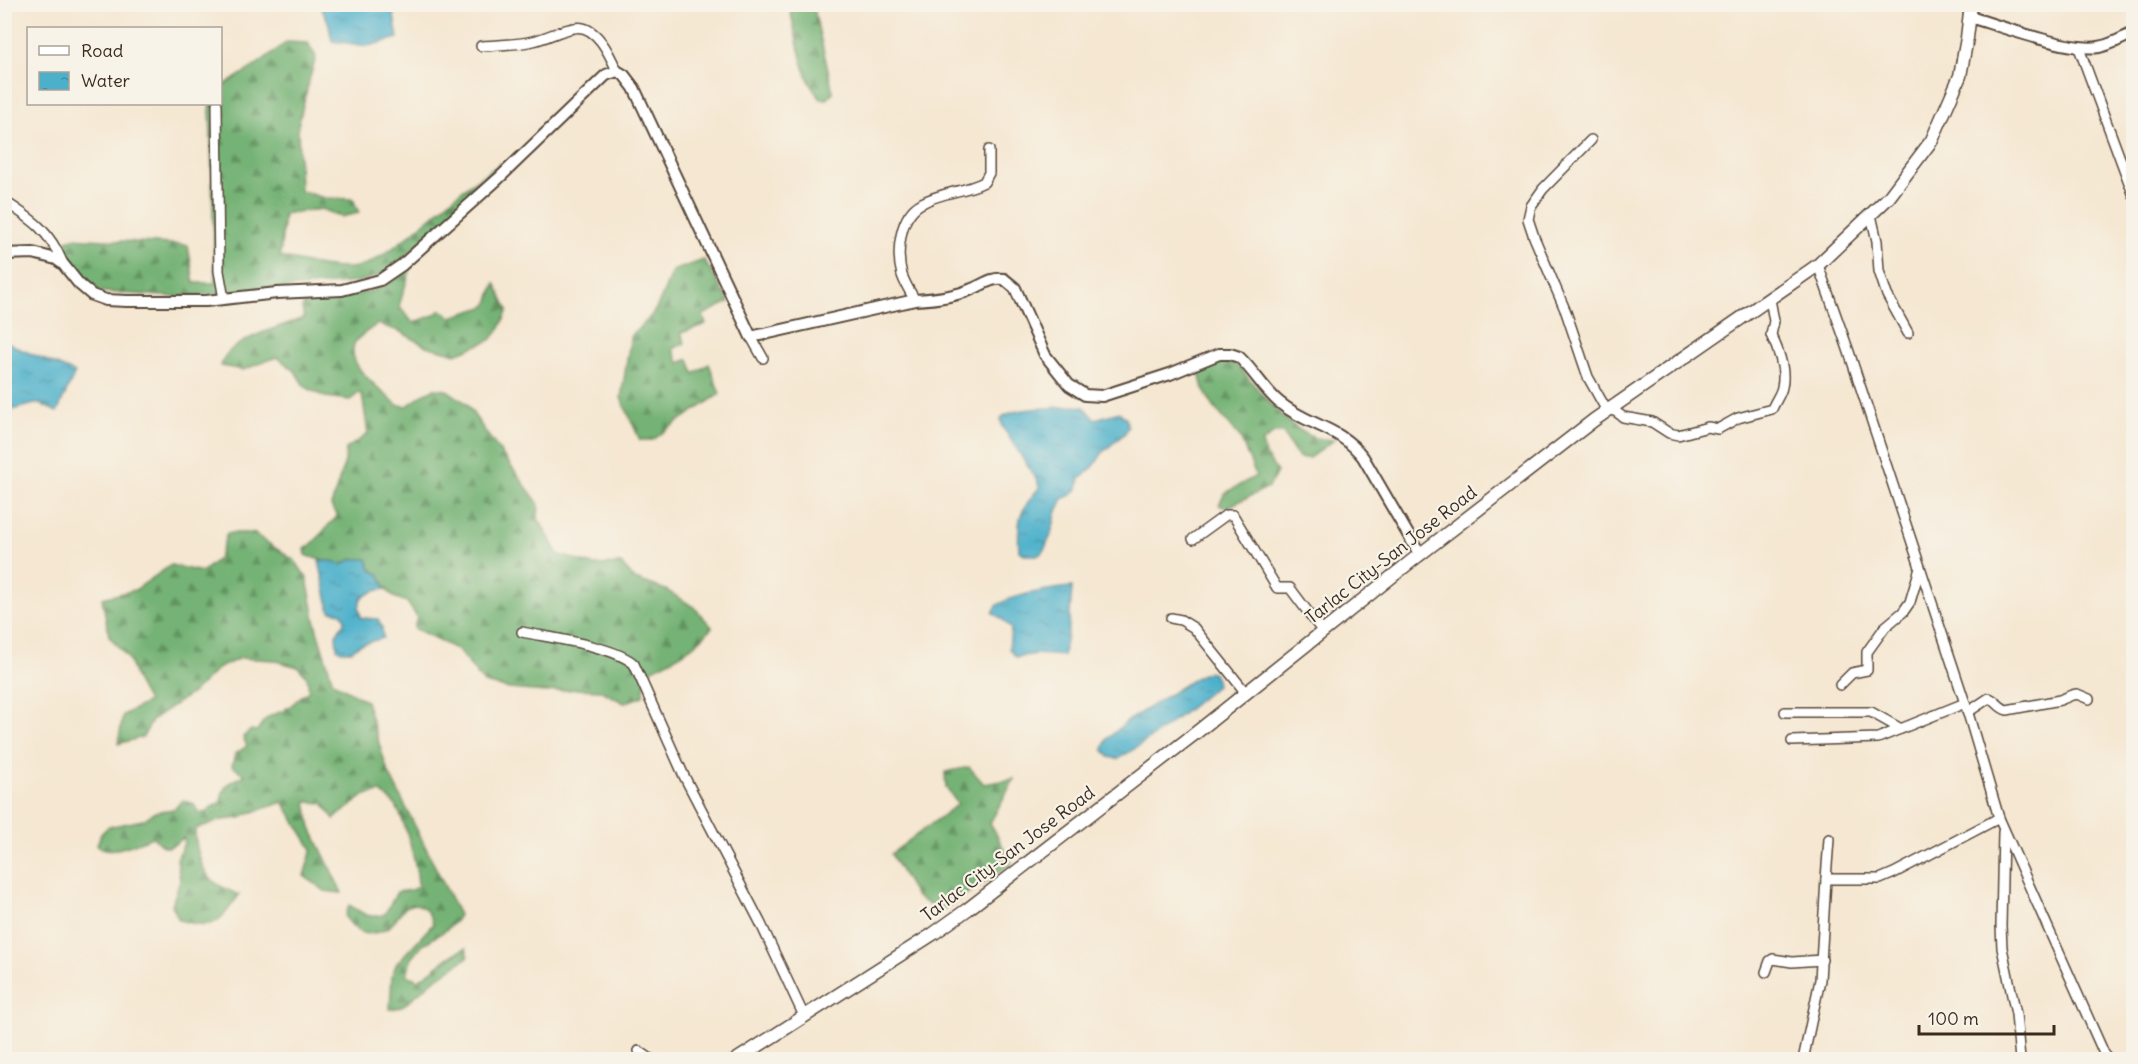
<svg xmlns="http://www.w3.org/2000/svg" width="2138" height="1064" viewBox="0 0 2138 1064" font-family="Delius,sans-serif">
<defs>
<pattern id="forest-firs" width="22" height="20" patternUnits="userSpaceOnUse" patternTransform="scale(1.5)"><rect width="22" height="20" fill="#74b274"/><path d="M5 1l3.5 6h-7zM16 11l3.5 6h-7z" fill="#60915f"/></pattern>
<pattern id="water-ripples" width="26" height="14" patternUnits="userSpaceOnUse" patternTransform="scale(1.5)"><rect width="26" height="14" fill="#4cb0cb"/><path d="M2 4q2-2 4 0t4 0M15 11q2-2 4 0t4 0" fill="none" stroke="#408fa4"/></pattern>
</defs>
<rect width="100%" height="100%" fill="#f7f3e8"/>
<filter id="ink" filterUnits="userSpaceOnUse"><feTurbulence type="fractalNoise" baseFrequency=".0167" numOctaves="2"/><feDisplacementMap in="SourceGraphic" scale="12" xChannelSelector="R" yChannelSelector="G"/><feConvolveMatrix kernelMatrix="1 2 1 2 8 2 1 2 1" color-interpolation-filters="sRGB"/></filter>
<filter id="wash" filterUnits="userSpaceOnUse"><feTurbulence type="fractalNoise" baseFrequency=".008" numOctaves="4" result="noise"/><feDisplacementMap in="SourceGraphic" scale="24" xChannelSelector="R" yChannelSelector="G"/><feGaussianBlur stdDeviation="1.35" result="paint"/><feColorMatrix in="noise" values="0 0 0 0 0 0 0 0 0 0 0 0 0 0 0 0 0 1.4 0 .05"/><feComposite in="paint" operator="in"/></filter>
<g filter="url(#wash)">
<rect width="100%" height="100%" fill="#f5e7d1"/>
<g fill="url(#forest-firs)" stroke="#586e49" stroke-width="1.5">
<path d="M789 5H813L833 92 827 99H821C801 79 796 32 789 5Z"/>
<path d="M287 42 308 43 316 57 310 77 298 126 300 191 325 198 353 199 359 213 341 217 321 209 284 214 280 257C303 262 333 271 357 267 383 263 438 210 460 192 473 181 488 173 501 163L505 169 386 273 358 282 177 297 103 292 91 286 53 250 72 238 188 245 194 283H215L210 104H220L221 87 252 68Z"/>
<path d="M704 260 729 302 703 315 706 324 681 333 685 343 673 349 679 363 689 359 694 374 709 364 720 394 670 427 653 440H640L621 398 631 335C660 312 659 302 672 271Z"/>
<path d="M413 261 399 306 413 323 434 315 441 310 451 317 487 306 495 283 508 310 500 328 491 340 456 354 426 346 399 331 377 324C371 329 359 336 355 342 343 366 383 390 397 405L407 406 427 392 435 389 447 390 466 403 487 434 536 500 539 505 538 518 558 554 593 565 621 564 635 579 666 590 694 607 712 627C695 649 672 660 647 672L643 696 624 703 600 690 578 689 546 692 509 689 484 683 458 650 414 628 417 617 407 602 394 597 386 589 379 574 352 559 342 565C330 560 318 561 306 555L305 549C320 540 323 528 337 517L331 506 345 461 346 449 368 434 362 394 359 393 350 400 325 397 311 390 304 386 295 371 277 357 243 370 221 366C224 340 282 327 304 318L302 308 306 299H339L374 290 392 282Z"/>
<path d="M1219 360C1240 363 1242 371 1255 386 1271 405 1291 429 1315 438 1321 439 1328 439 1334 440L1309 458H1300C1292 452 1289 442 1283 433H1274L1262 443 1265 454 1277 472 1269 487 1226 508 1219 505 1225 493 1256 476 1240 437 1214 407 1203 389 1198 368Z"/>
<path d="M227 533H253L295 561 307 578 317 630 333 682 366 701 387 769 459 915C450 934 424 938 413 956 409 961 409 969 407 975L418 980C435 970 447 955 466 948L468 957 433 981 402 1007 390 1009 392 975 397 963 433 924C429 910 418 897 404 909 399 913 397 919 392 924 384 932 367 937 358 931 353 928 349 921 345 917L349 905C364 913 367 920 385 914L397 892 411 890 418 887C418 869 405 819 395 805 392 800 385 796 381 792L365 795 334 819 323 803 306 802 311 828 342 893 325 891 304 876 312 849 283 802 247 814 241 818 222 820 195 829C195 843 200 867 210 878 217 886 229 890 239 895 218 924 215 930 179 920L172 905 180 880 177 859 185 841 183 838C170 849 165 852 153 837 138 842 110 857 97 845L101 834 108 827 143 820 155 812 174 809 183 800 194 804 199 813 206 812 221 801C223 784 231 781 245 775L232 766 235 754 247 746 243 737 251 730 257 731C270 709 275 718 290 706 297 701 301 695 309 691L307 677 298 667 273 660 240 658 217 669 195 691 153 719 143 737 118 744 123 715 148 702 137 682 128 658 109 636 102 598 135 590 171 565 202 572 219 558Z"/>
<path d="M969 767 984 784 1014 779 990 823 1012 863 941 911 916 897 891 854 958 804 946 788 945 772Z"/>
</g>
<g fill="url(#water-ripples)" stroke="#446d74" stroke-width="1.5">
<path d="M319 5H392L398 38 368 46 332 41 328 21Z"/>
<path d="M4 340 18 348 75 373 57 412 38 403 5 412Z"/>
<path d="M1073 406 1084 407 1095 419 1119 412 1126 418 1128 427 1125 433 1103 452 1094 466 1080 479 1077 489 1074 493 1063 499 1057 511 1051 535 1044 550 1039 555H1026L1019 551C1017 520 1019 511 1039 488L1038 482 1002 426 1001 418C1015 406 1053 409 1073 406Z"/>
<path d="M352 559H367L372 571 379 574 386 589 374 591 361 598 359 608 361 618 378 619 382 627 383 638 359 645 352 651H341L337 648 336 635 345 621 342 613 330 611 319 561H332L342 565Z"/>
<path d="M1072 587 1069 626 1063 656 1037 654 1016 657 1009 649 1011 629 1002 619 993 613C994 611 996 606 998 605 1010 595 1056 588 1072 587Z"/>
<path d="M1208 672 1215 674 1217 685C1185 713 1154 738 1118 759L1109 757 1103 749 1107 739 1129 720 1200 675Z"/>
</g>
</g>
<g filter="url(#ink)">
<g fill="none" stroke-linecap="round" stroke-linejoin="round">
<g stroke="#574639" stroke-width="12">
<g id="minor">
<path d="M481 46C498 45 516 45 533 41 547 38 560 30 574 28 596 23 610 55 617 71"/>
<path d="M2079 48 2134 196"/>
<path d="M217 104 219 271 224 299"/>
<path d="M1591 140 1543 189 1531 206 1528 219 1534 237 1566 312 1588 377 1607 411"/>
<path d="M4 201C33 220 50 231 63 264"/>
<path d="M1871 215 1877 241 1879 271 1887 295 1908 333"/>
<path d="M915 300C910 292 905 284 902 275 896 253 899 215 922 203 941 192 965 192 984 182L989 173V150"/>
<path d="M751 337 763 358"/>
<path d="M1611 408 1623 417 1652 422 1669 433 1678 435 1708 427 1718 429 1738 418 1772 409C1775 401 1781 394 1782 387 1786 370 1778 349 1771 335L1774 321 1770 299"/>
<path d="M1193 539 1226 515H1233L1277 588H1290L1323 632"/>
<path d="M1171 618 1181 620 1194 628 1246 693"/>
<path d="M522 632C550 638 614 646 634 664L684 776 760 922 804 1016"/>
<path d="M1840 685 1852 673 1867 670V652L1885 627 1903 612 1910 602 1920 568"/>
<path d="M1785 712H1871L1901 729"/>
<path d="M1968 712 1989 698C1996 700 1999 708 2007 710L2060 700 2072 695 2077 694 2089 699"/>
<path d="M1792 741 1878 738 1965 703"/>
<path d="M1999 818 2107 1060"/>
<path d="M2003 832 2001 926 2002 948 2016 1014 2020 1060"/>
<path d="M1826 879 1829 839"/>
<path d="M1766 972 1770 961 1773 959 1792 962 1822 960"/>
<path d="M639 1051 652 1060"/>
<path d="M1803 1060 1820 980 1826 879H1880L1894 873 1999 818 1965 703 1848 349 1818 265"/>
</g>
</g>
<g stroke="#574639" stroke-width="14">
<g id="tertiary">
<path d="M1970 17C2000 26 2070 52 2099 47 2111 45 2122 38 2134 33"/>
<path d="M4 254 33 253 56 259 63 264 79 284 92 295 106 300 127 301H206L277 293 342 290 380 280 402 265 498 179 606 75 617 71 624 75 634 88 751 337 915 300C935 299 954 297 972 289 983 285 991 277 1004 279L1015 288 1045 355 1069 385 1085 395 1102 396 1170 374 1219 354H1230L1239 357C1254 371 1264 390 1280 403 1308 426 1339 426 1363 457L1420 555"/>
</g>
</g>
<g stroke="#574639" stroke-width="15">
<path id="secondary" d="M736 1060 933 934 968 909 1197 732 1414 559 1594 420 1818 265 1889 197 1932 140 1960 76 1967 38 1971 4"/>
</g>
<use href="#minor" stroke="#fff" stroke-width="9"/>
<use href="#tertiary" stroke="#fff" stroke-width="10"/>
<use href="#secondary" stroke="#fff" stroke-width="12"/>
</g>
</g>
<g text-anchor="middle" stroke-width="4.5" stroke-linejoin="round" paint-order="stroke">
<g font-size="18" fill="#3b2a1e" stroke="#f7f3e8">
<text transform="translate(1391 555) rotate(-38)" y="6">Tarlac City-San Jose Road</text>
<text transform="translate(1008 854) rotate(-37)" y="6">Tarlac City-San Jose Road</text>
</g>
</g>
<rect width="2138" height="1064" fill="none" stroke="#f7f3e8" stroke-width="24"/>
<rect x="27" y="27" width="195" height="78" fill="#f7f3e8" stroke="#aca397" stroke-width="1.5"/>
<rect x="39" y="46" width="30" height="9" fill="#ffffff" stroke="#aca397" stroke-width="1.5"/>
<text x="81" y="57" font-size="18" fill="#3b2a1e">Road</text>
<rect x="39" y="72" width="30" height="18" fill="url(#water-ripples)" stroke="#aca397" stroke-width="1.5"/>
<text x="81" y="87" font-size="18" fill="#3b2a1e">Water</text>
<path d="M1919 1025v9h135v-9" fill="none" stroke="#3b2a1e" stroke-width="3"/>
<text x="1928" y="1025" font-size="18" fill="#3b2a1e" stroke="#f7f3e8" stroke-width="4.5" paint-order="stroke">100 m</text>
</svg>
